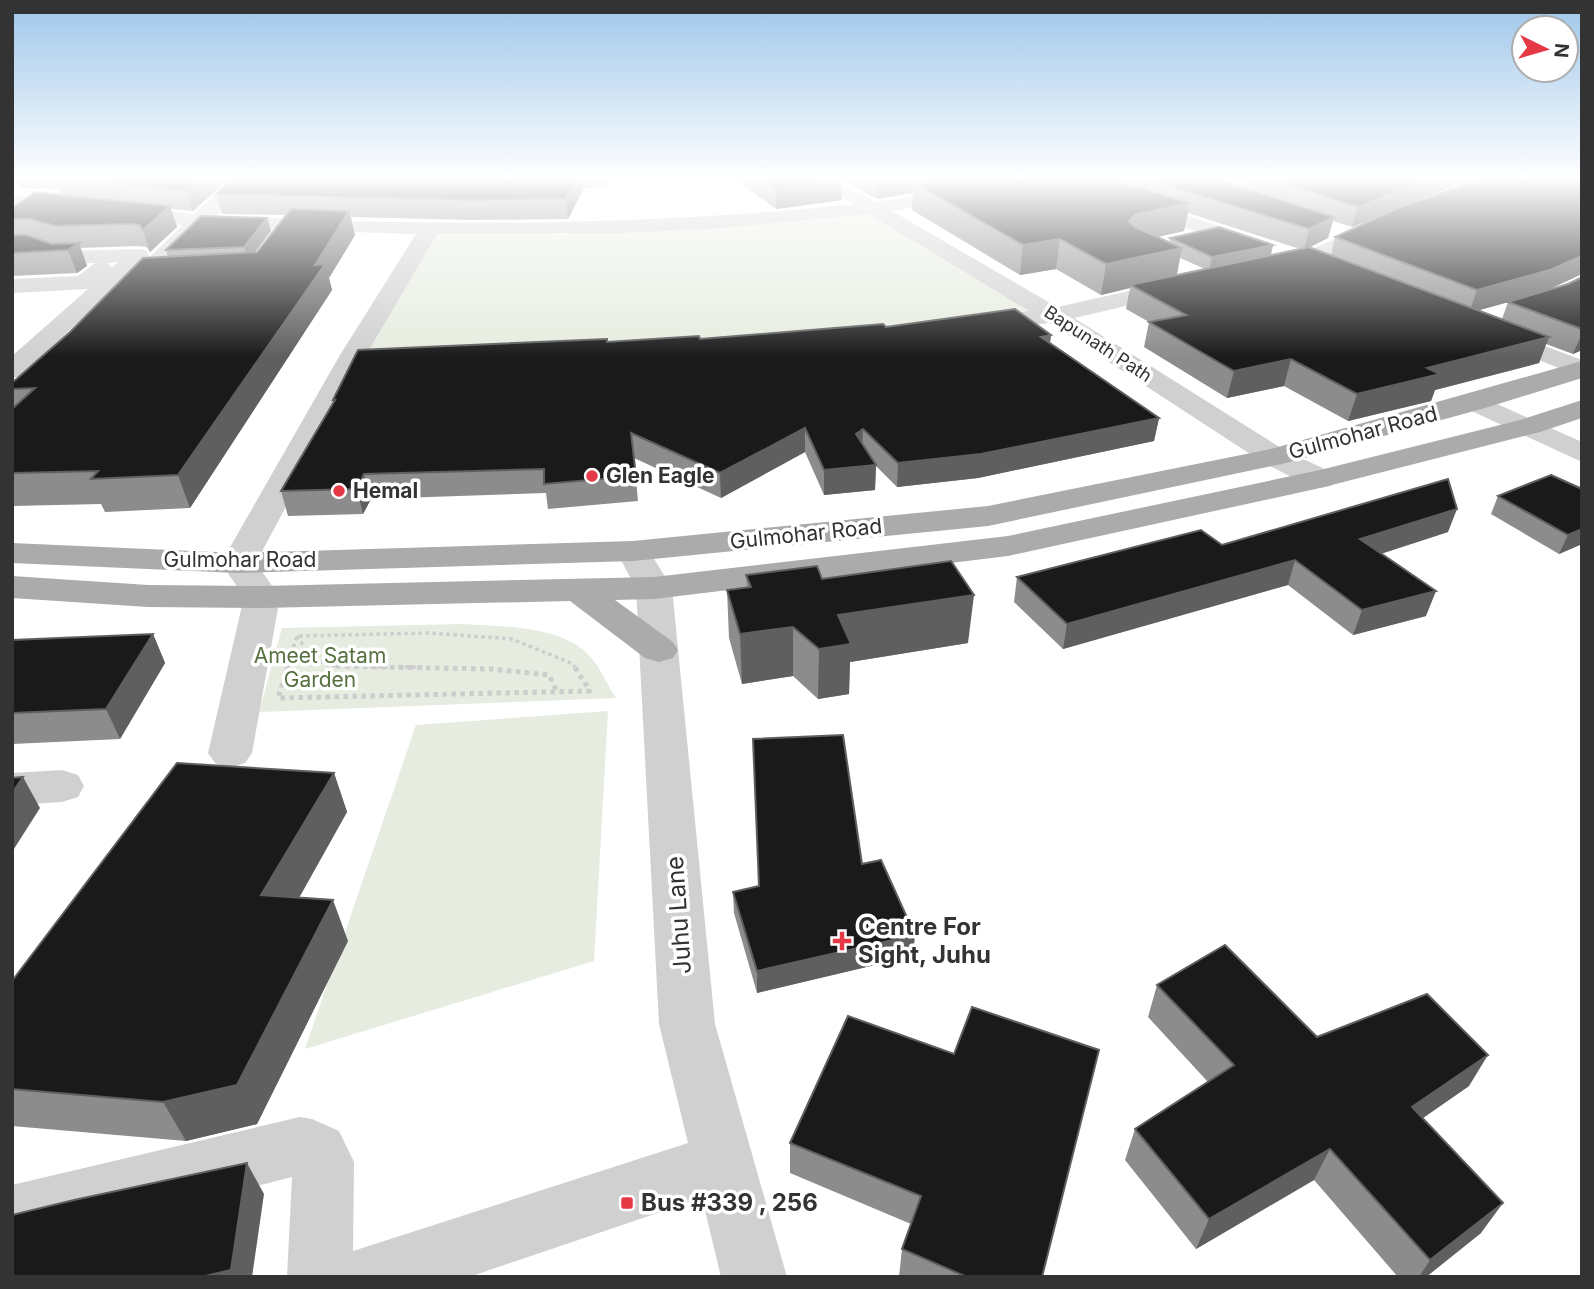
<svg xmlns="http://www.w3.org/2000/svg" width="1594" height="1289" viewBox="0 0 1594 1289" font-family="Inter,sans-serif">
<rect width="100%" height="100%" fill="#fff"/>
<g fill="#e6ecdf">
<path d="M883 213 1044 313 730 341 362 352 434 230 563 234 775 222Z"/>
<path d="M463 624C502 627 567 625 593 660 602 671 608 686 616 698L259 712 282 628Z"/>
<path d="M608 711 594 961 305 1049 416 725Z"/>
</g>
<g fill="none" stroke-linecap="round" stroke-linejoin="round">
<g stroke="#cdcdcd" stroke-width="3.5" stroke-dasharray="3.5 3.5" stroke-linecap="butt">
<path d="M297 636 313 660 339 667"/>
<path d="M287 667 297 636 428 633 512 639 573 664 575 667"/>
<path d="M370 667H423"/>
</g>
<g stroke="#cdcdcd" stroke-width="5" stroke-dasharray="4.5 4.5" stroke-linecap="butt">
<path d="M288 666 278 698 590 691 574 666"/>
<path d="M327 666 490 669 549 675 557 692"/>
</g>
<g fill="#d0d0d0" fill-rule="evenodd">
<path d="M234 177H253L216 216C428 226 641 227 853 204L814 181 811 177H832L876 202 1034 177H1070L1067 181 1061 182 892 211 1057 307 1179 280 1187 282 1190 287 1187 292 1074 318 1286 451 1331 472 1336 479 1331 486 1320 488 1309 486 1264 463 1049 323 977 332 968 330 965 325 968 320 1029 311 869 214 710 229 621 233 437 234 366 355 256 563 280 597 252 753 245 763 230 768 215 763 208 753 244 597 221 563 340 355 416 234 204 227 131 300H115L111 295 115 290 183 225 12 207V195L194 214Z"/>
<path d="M1246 177 1255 182 1252 186 1236 191 1256 198 1259 202 1256 206H1242L1211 195 1209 191 1211 187Z"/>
<path d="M1135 199 1268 242 1271 246 1268 250H1254L1128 209 1125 205 1128 201Z"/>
<path d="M1381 218 1388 220 1391 224 1388 228C1359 242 1296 280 1264 272L1261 267 1264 262 1299 255Z"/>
<path d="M12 243H38L63 251 138 249 146 250 149 255 21 376 12 378V356L88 289 12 293V279L78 276 95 263 61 264 35 255H12ZM118 262 112 267 107 263Z"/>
<path d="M1494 327 1582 360V377L1485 339 1482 334 1485 329Z"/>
<path d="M1475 394 1582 442V462L1465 408 1461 402 1465 396Z"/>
<path d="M633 541 645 544 672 588 715 1024 787 1277H721L702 1198 469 1277H287L292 1177 12 1249V1185L300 1117 312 1119 339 1131 354 1162 353 1251 688 1143 659 1024 636 588 616 551 621 544Z"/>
<path d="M62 770 78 775 84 786 78 797 62 802 12 805V773Z"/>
</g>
<g fill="#ababab" fill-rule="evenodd">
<path d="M1582 361V378L1485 408 1286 463 988 526 633 561 238 573 12 563V543L238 553 633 541 988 506 1271 449Z"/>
<path d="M1582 400V418L1540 432 1320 488 1008 556 654 599 615 600 673 642 678 650 673 658 659 662 645 658 570 601 262 608 148 607 12 598V576L148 585 262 586 654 577 1008 536 1320 470 1520 420Z"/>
</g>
</g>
<g fill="#8c8c8c" fill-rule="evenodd">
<path d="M15 177H231L193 211 171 209 177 227 150 252 146 247 138 246 80 248 87 266 77 273 12 276V208L61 195 59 189 20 188Z"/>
<path d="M233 177H656L609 180 607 187 584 188 568 219 473 220 351 217 355 235 329 278 332 290 190 508 105 512 101 504 12 506V409L14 407 12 402V383L168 257 166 250 267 218 271 231 255 252H257L286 215 222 214 216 194Z"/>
<path d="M731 177H834L842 181V200L776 209Z"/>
<path d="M837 177 1111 178V177H1238L1224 181 1245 188 1248 177H1475L1402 206 1582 274 1543 292 1568 284 1582 277V350L1573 354 1546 344 1539 363 1435 390 1431 401 1348 421 1284 386 1227 398 1144 347 1149 322 1126 309 1130 288 1101 295 1056 269 1020 275 912 210 913 193 877 199ZM1394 210 1335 237 1331 255 1310 247 1328 238 1333 221 1352 227ZM1188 213 1300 249 1271 255 1273 245 1170 238 1169 242 1157 237 1184 231ZM1180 258 1205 269 1177 275ZM1508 302 1502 319 1479 310Z"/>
<path d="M886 327 1051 335 1050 344 1159 418 1154 441 978 478 897 487 876 466 875 490 824 495 805 452 721 498 634 458 638 501 548 509 546 493 371 499 363 514 288 516 281 491 334 402 333 400 607 342 700 339Z"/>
<path d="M1551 475 1582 544 1559 554 1491 514 1498 496Z"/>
<path d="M1448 532 1381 554 1426 616 1353 635 1288 585 1063 649 1014 602 1017 577 1222 545Z"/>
<path d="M746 575 822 579 968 643 850 662 849 694 818 699 793 676 742 684 729 638 727 590 747 588Z"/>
<path d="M153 634 165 663 120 739 12 744V640Z"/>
<path d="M334 773 347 812 299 898 348 941 257 1124 186 1141 12 1126V981Z"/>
<path d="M862 864 913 956 757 993 734 913 733 892Z"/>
<path d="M1157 985 1469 1086 1423 1118 1481 1233 1426 1277H1398L1314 1180 1196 1249 1125 1160 1135 1129 1208 1082 1148 1017Z"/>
<path d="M848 1016 1042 1277H899L902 1249 911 1224 790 1173V1143Z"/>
</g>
<g fill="#5f5f5f">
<path d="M204 177H231L193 211 187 191Z"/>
<path d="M578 177H583L584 188 568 219 566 199Z"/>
<path d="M606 177H656L609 180 607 187Z"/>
<path d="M899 177H1020L914 183 913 193 877 199V180Z"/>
<path d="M1210 177H1238L1209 186Z"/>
<path d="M1434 177H1475L1352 227 1358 207Z"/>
<path d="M842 181V200L776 209V189Z"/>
<path d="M1190 203 1184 231 1130 243 1129 221 1135 215Z"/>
<path d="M170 206 177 227 150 252 143 230Z"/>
<path d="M349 211 355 235 329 278 332 290 190 508 178 475Z"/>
<path d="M1334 217 1328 238 1304 250 1309 229Z"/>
<path d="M267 218 271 231 248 261 244 247Z"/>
<path d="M1060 239 1056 269 1020 275 1023 245Z"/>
<path d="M79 243 87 266 77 273 68 250Z"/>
<path d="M1273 245 1270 258 1209 271 1212 257Z"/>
<path d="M1182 248 1176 278 1130 285V288L1101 295 1106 264Z"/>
<path d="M1582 256V274L1541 293 1469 313 1477 290Z"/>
<path d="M1582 333V350L1573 354Z"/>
<path d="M1051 335 1048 357 1041 337Z"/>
<path d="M1549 337 1539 363 1435 390 1431 401 1348 421 1357 394 1427 368Z"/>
<path d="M1291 359 1284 386 1227 398 1234 371Z"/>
<path d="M1159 418 1154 441 978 478 897 487 898 463Z"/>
<path d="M805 428V452L721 498 720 473Z"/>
<path d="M863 429 862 453 856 434Z"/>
<path d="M876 465 875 490 824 495V470Z"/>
<path d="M364 474 371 499 363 514 357 489Z"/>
<path d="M1457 509 1448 532 1352 563 1360 539Z"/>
<path d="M1582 529V544L1559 554 1568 535Z"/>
<path d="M1295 560 1288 585 1063 649 1067 624Z"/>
<path d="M1436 591 1426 616 1353 635 1362 610Z"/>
<path d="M974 595 968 643 850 662 849 694 818 699 819 649 838 615Z"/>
<path d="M793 627V676L742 684 740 634Z"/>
<path d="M153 634 165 663 120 739 106 709Z"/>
<path d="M334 773 347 812 278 935 261 895Z"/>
<path d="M23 777 40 808 12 852V793Z"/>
<path d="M333 900 348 941 257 1124 186 1141 163 1102Z"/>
<path d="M915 935 913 956 757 993V971Z"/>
<path d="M1488 1055 1469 1086 1394 1138 1412 1107Z"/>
<path d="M1330 1149 1314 1180 1196 1249 1209 1219Z"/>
<path d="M247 1163 264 1194 252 1277H201Z"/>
<path d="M1503 1203 1481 1233 1426 1277H1419L1430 1260Z"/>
</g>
<g fill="#1a1a1a" stroke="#5f5f5f" stroke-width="2">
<path d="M58 177H204L187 191 55 178Z"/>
<path d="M233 177H578L566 199 470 200 216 194Z"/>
<path d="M758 177H834L842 181 776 189Z"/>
<path d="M871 177H899L877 180Z"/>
<path d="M955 177H1106L1190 203 1135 215 1129 221 1135 227 1182 248 1106 264 1060 239 1023 245 914 183Z"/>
<path d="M1139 177H1213L1214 178 1334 217 1309 229Z"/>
<path d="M1263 177H1434L1358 207Z"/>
<path d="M1483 177H1582V256L1550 270 1477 290 1335 237 1398 208 1472 182Z"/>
<path d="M35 192 170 206 143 230 139 225 131 224 55 226 30 219H12V208Z"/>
<path d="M291 209 349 211 315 265 325 264 178 475 91 479 98 471 12 473V409L35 388 12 389V383L70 332 143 258 257 252Z"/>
<path d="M201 216 267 218 244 247 166 250Z"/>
<path d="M1219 227 1273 245 1212 257 1170 238Z"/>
<path d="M12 235H26L52 244 79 243 68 250 12 253Z"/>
<path d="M1309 247 1549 337 1427 368 1440 374 1357 394 1291 359 1234 371 1149 322 1186 315 1130 285Z"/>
<path d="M1582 277V329L1508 302 1568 284Z"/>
<path d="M1015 309 1051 335 1041 337 1159 418 981 454 898 463 863 429 856 434 876 465 824 470 805 428 720 473 631 433 636 476 544 484V469L364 474 357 489 281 491 335 400H333L358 350 607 339V342L699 336 700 339 883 324 886 327Z"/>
<path d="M1551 475 1582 489V529L1568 535 1498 496Z"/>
<path d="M1448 479 1457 509 1360 539 1436 591 1362 610 1295 560 1067 624 1017 577 1201 530 1222 545Z"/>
<path d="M951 561 974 595 838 615 851 644 819 649 793 627 740 634 727 590 751 587 746 575 817 566 822 579Z"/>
<path d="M153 634 106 709 12 713V640Z"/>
<path d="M843 735 862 864 881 860 915 935 757 971 733 892 759 886 753 739Z"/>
<path d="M177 763 334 773 261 895 333 900 237 1085 163 1102 12 1089V981Z"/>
<path d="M23 777 12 793V778Z"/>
<path d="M1225 945 1317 1037 1427 994 1488 1055 1412 1107 1503 1203 1430 1260 1330 1149 1209 1219 1135 1129 1234 1065 1157 985Z"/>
<path d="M972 1007 1099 1050 1042 1277H967L902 1249 921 1196 790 1143 848 1016 954 1054Z"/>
<path d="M247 1163 231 1270 201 1277H12V1215L74 1200Z"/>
</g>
<linearGradient id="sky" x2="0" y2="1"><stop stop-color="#9ec6ea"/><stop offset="0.5" stop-color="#fff"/><stop offset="1" stop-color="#fff" stop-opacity="0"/></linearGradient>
<rect width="1594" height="357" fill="url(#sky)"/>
<g fill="#e63946" stroke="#fff" stroke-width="2.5">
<circle cx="592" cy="476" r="7"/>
<circle cx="339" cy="491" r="7"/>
<path d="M838.5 930.5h7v7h7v7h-7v7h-7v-7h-7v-7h7z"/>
<rect x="620" y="1196" width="14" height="14" rx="3.5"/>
</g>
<g text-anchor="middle" stroke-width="7" stroke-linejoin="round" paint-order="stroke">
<g font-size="18" fill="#333" stroke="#fff">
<text transform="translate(1098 344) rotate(33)" y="6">Bapunath Path</text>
</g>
<g font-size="21" fill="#333" stroke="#fff">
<text transform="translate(1363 433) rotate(-15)" y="7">Gulmohar Road</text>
<text transform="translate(806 534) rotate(-6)" y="7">Gulmohar Road</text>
<text x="240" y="567">Gulmohar Road</text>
</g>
<g font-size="21" font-weight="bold" fill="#333" stroke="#fff" text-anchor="start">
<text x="606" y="483">Glen Eagle</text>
<text x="353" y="498">Hemal</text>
</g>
<g font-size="21" fill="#56703f" stroke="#fff">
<text x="320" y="663">Ameet Satam<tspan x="320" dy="24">Garden</tspan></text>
</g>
<g font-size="24" fill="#333" stroke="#fff">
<text transform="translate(679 915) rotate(-94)" y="8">Juhu Lane</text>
</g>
<g font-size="24" font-weight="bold" fill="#333" stroke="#fff" text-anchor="start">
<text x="858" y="935">Centre For<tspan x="858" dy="28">Sight, Juhu</tspan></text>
<text x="641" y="1211">Bus #339 , 256</text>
</g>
</g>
<rect width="1594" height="1289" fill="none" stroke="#333333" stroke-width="28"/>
<g transform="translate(1545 49) rotate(95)"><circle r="33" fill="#ffffff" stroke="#adadad" stroke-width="2"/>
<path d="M0-5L12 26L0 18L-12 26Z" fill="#e63946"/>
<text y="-10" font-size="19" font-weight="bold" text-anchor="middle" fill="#333333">N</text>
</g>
</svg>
